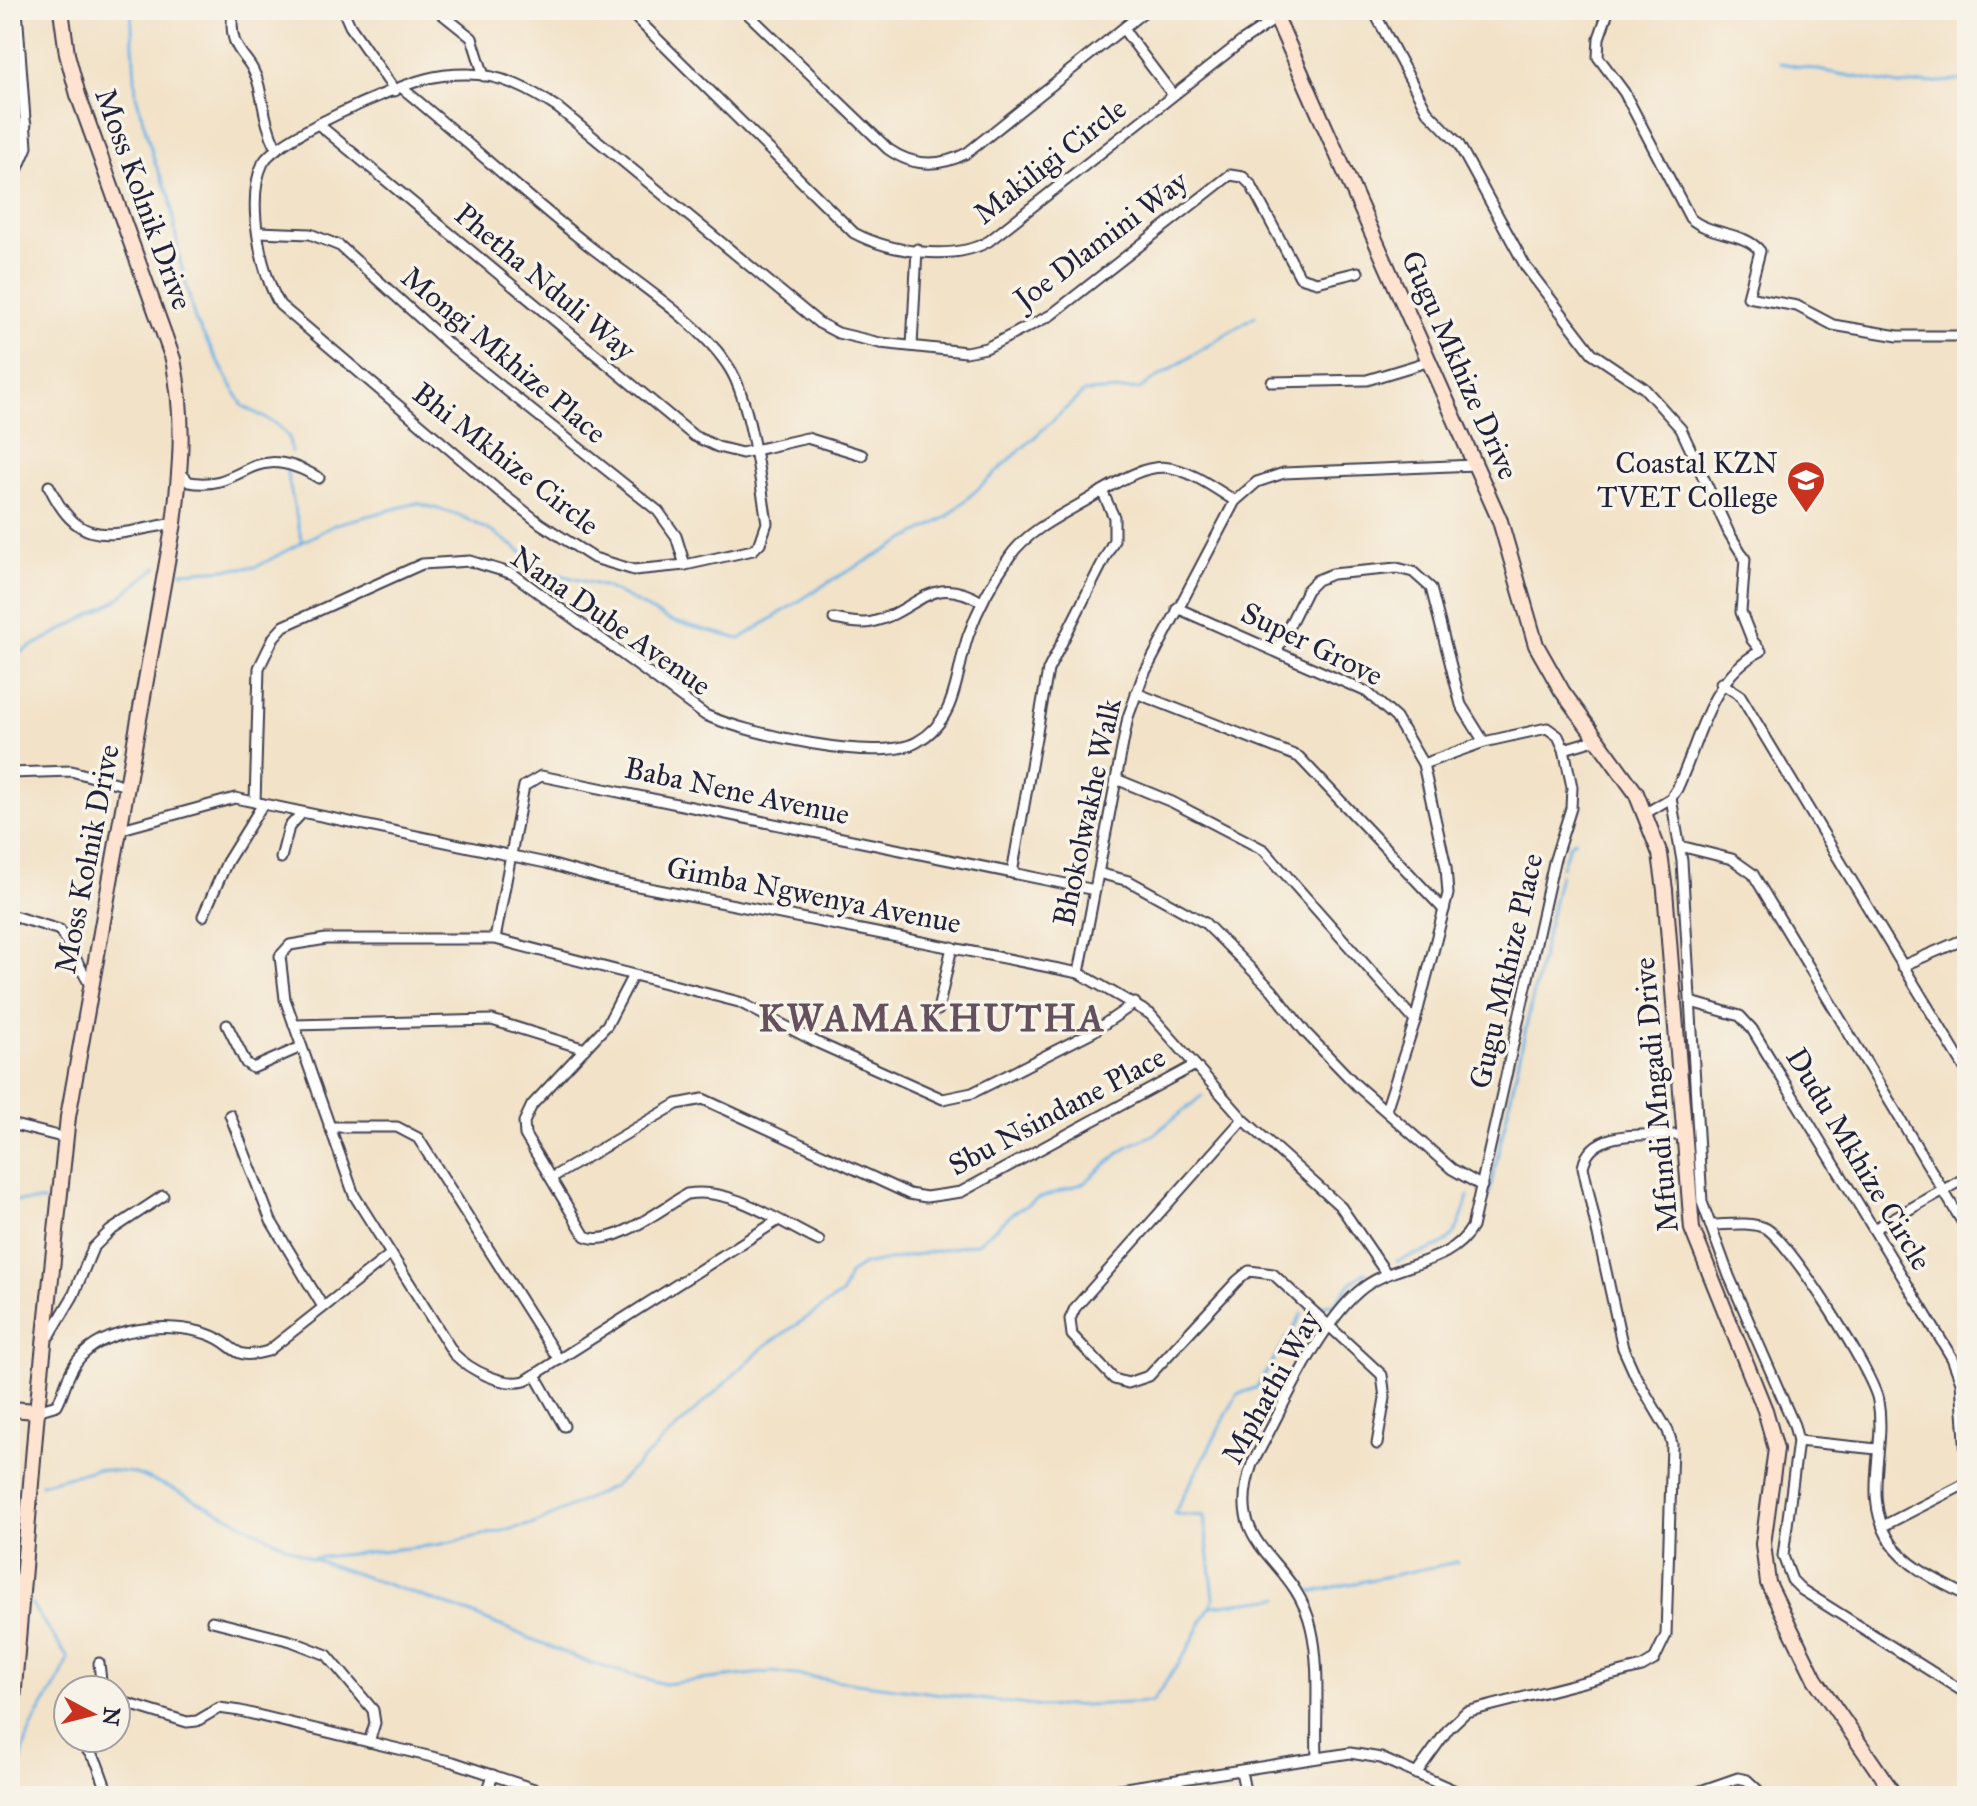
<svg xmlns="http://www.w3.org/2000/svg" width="1977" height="1806" viewBox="0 0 1977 1806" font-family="'IM FELL Great Primer',serif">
<rect width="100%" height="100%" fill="#f7f3e8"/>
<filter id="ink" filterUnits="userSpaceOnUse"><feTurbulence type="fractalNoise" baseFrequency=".0125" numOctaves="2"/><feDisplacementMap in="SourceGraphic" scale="16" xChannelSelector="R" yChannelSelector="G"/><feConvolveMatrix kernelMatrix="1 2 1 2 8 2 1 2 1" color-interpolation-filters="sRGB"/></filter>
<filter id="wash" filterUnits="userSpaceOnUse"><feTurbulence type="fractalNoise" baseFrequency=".006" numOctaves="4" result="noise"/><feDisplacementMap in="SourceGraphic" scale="32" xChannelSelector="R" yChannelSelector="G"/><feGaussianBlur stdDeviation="1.8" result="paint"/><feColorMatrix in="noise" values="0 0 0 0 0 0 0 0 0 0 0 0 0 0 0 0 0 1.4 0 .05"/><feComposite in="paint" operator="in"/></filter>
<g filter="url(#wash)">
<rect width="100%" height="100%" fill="#f2e2c7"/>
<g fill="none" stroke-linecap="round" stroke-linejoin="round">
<g stroke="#6fb4e5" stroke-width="3">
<path d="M131 10 136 95 155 163 170 197 179 257 195 320 243 406 276 424 289 437 291 452"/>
<path d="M1780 63 1899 85 1967 80"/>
<path d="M286 469 302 542"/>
<path d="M181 572 256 567 336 524 417 503 459 515 496 534 550 572 606 587 671 621 740 639 832 580 947 517 1084 392 1139 389 1255 316"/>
<path d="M10 658 114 602 157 567"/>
<path d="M1562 867 1569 845 1575 840"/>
<path d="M1489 1195 1560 874"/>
<path d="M10 1201H44"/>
<path d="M1397 1261C1446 1243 1455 1250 1468 1196"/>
<path d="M1316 1306 1334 1304 1351 1283 1366 1272"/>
<path d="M41 1484 97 1469 133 1473 172 1488 310 1558 467 1612 584 1661 664 1684 772 1672 1042 1707 1152 1702 1187 1651 1214 1598 1204 1516 1174 1514 1237 1395 1257 1387 1302 1314"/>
<path d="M10 1496 18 1492"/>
<path d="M311 1558 437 1545 534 1524 614 1486 765 1346 842 1294 849 1274 863 1265 978 1243 1013 1213 1037 1199 1084 1183 1128 1146 1153 1135 1202 1096"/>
<path d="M10 1590 11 1592"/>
<path d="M1306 1593 1457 1562"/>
<path d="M1212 1606 1280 1598"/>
<path d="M16 1796C19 1772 22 1749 32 1727 43 1701 60 1686 68 1658L31 1604"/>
</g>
</g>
</g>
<g filter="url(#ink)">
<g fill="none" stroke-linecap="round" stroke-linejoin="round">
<g stroke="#413f50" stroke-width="13">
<g id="street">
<path d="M233 10C227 57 251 51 259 86 264 108 266 127 276 147"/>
<path d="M343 10 350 26 395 91"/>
<path d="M437 10 472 38 484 76"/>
<path d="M628 10 854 233C890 252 953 262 989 241L1241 42 1277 18"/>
<path d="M744 10 888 149C913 167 940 167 967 153L1146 10"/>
<path d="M1373 10 1427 111 1458 143 1526 267 1592 353 1644 388 1681 429 1729 533 1745 559 1741 612 1752 640 1761 651C1709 677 1700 740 1677 789L1671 798 1646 813"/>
<path d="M1605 10 1607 15 1599 38 1598 57 1624 92 1690 218C1710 236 1744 231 1760 251L1748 297 1797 306 1833 325 1898 336H1967"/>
<path d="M1124 30 1173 95"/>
<path d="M402 88C465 139 524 195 588 245 631 279 702 323 730 369 750 401 761 484 767 523L760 543 753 550 685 565 634 570 594 558 541 524 500 492 280 305C260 273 246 198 263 163 277 137 394 87 425 79 439 75 453 74 467 74 501 74 531 90 558 108L819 323 838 333 880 343 966 352 986 348 1051 315 1230 175 1243 177 1251 185 1300 277 1317 282 1358 272"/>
<path d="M318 124 694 436 718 447 742 453 807 438 862 455"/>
<path d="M10 138 26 124"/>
<path d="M10 187 27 147 17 10"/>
<path d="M259 232 310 234 340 246 451 346 658 511 676 536 685 565"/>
<path d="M912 346 917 249"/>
<path d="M1272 382 1367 380 1430 361"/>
<path d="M180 472 189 482C247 492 248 437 319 478"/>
<path d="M49 486C80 552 112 534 174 523"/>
<path d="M1177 608 1367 692 1396 718 1423 764 1446 867 1448 894 1415 1021 1386 1110"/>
<path d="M834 619C846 621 860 625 872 622 919 611 930 571 982 602"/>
<path d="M1277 650 1307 590 1317 580 1332 574 1375 570 1397 568 1413 572 1431 588 1461 705 1484 742"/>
<path d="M1721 683 1740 695 1967 1072"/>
<path d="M1136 693 1299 757 1444 910"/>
<path d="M1564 749 1598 739"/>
<path d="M10 773 71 771 127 786"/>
<path d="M1116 779 1172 802 1264 850 1415 1021"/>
<path d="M1671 798 1682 861 1702 1202 1729 1276 1794 1425 1798 1441 1783 1556 1792 1580 1802 1590 1967 1694"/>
<path d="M255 802 259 668 274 637 284 626 422 564 470 561 513 574 705 715C746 733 878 764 917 742 958 719 955 675 968 636 978 608 993 580 1010 556 1029 529 1066 513 1094 496 1160 455 1171 459 1235 501"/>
<path d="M118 830 235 798 546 863 603 879 1079 973 1150 1014 1243 1119 1341 1207 1386 1273"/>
<path d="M1680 846 1732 859 1753 874 1967 1230"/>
<path d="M281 858 289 827 302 813"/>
<path d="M1012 873 1048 670 1114 540V517L1102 491"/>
<path d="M1098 873 1129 881 1205 923 1272 990 1306 1033 1356 1085 1452 1169 1482 1186"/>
<path d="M10 915 60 930 90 985"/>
<path d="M203 916 227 862 263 804"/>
<path d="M495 939 524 786 541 776 1095 890"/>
<path d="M1902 966 1967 938"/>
<path d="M1079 973 1128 717 1143 676 1235 501 1257 482 1284 473 1475 465"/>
<path d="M632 977 607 1025 532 1105 524 1122 525 1135 585 1236C612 1249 662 1208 687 1194 731 1186 779 1222 819 1241"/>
<path d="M1691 1002 1740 1016 1752 1029 1952 1358 1961 1382 1967 1469"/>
<path d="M938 1010 952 947"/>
<path d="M227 1025 246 1063 253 1068 301 1047"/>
<path d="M294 1025 492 1020 585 1049"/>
<path d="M230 1115 271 1221 323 1307"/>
<path d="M1243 1119 1075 1308 1070 1319 1072 1335 1114 1379 1128 1383 1149 1376 1237 1281 1249 1271 1273 1274 1382 1375 1385 1398 1377 1444"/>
<path d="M10 1124 66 1138"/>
<path d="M329 1127H397L418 1138 559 1360"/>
<path d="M551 1178 677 1104 703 1099 909 1194 926 1197 961 1192 1195 1065"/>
<path d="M777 1221 525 1381C503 1387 470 1370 454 1354L354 1195 285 999 280 956 290 945 326 939H495L739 1002 818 1043 943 1099 972 1093 996 1081 1094 1031 1135 1003"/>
<path d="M1710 1225C1727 1225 1749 1221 1765 1228 1788 1238 1874 1374 1878 1401 1887 1451 1860 1498 1892 1544 1908 1568 1943 1583 1967 1596"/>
<path d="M1874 1229 1967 1177"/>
<path d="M50 1335 73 1296 93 1248 110 1231 163 1196"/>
<path d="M535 1375 564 1426"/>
<path d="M37 1411 57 1405C65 1390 67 1373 78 1360 104 1327 170 1321 207 1334 238 1344 229 1362 268 1351L391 1254"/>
<path d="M1798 1441 1877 1449"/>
<path d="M1883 1526 1967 1483"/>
<path d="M212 1621 291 1641 327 1655 373 1710 375 1723 369 1742"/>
<path d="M99 1663 102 1690"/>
<path d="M116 1700 187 1722 197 1721 219 1708 240 1711 453 1762 555 1796"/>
<path d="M85 1747 97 1763 109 1796"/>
<path d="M1317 1756C1315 1714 1321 1668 1311 1627 1294 1554 1222 1550 1252 1464 1280 1414 1316 1329 1358 1292 1392 1261 1449 1268 1472 1227L1554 862 1571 808 1572 787 1564 749 1558 736 1547 728 1484 742 1423 764"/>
<path d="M1241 1771 1246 1796"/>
<path d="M1416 1774 1449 1728 1466 1712 1642 1667 1654 1660 1666 1635 1672 1444 1668 1431 1636 1377 1623 1348 1583 1167C1591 1126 1651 1136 1682 1135"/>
<path d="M486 1796 493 1775"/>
<path d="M1074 1796 1350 1753 1381 1758 1467 1796"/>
<path d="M1686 1796 1738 1778 1747 1780 1764 1796"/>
</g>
</g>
<g stroke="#413f50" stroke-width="18">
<g id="secondary">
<path d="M1273 10 1500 521 1536 645 1562 691 1636 793 1660 854 1665 890 1692 1229 1765 1410 1776 1449 1763 1544 1768 1583 1815 1679 1895 1796"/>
<path d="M10 1409 37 1411"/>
<path d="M10 1736 37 1411 68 1117 174 523C181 464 185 419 173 359L78 95 67 54 61 10"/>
</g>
</g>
<use href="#street" stroke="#fff" stroke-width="9"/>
<use href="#secondary" stroke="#fee3d1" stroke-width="14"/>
</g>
</g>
<defs>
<g id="university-pin" transform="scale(2)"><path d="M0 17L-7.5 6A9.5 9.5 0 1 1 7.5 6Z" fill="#c8321e" stroke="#f7f3e8"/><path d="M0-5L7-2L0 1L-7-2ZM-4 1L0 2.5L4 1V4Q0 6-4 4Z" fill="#fff"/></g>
</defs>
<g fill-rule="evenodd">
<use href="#university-pin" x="1806" y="480"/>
</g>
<g text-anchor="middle" stroke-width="7" stroke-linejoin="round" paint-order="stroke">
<g font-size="30" fill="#22223b" stroke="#f7f3e8">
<text transform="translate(1050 161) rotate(-38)" y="10">Makiligi Circle</text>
<text transform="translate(144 199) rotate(70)" y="10">Moss Kolnik Drive</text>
<text transform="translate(1101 240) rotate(-37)" y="10">Joe Dlamini Way</text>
<text transform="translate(545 282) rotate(40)" y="10">Phetha Nduli Way</text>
<text transform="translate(504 355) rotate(40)" y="10">Mongi Mkhize Place</text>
<text transform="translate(1460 365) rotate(66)" y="10">Gugu Mkhize Drive</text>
<text transform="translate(506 459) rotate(38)" y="10">Bhi Mkhize Circle</text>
<text transform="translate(611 621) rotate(35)" y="10">Nana Dube Avenue</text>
<text transform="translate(1312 644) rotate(26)" y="10">Super Grove</text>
<text transform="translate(737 791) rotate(12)" y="10">Baba Nene Avenue</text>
<text transform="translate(1087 812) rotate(-78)" y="10">Bhokolwakhe Walk</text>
<text transform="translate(87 859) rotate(-79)" y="10">Moss Kolnik Drive</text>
<text transform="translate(814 895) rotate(11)" y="10">Gimba Ngwenya Avenue</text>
<text transform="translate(1506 971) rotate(-77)" y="10">Gugu Mkhize Place</text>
<text transform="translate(1656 1095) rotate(-95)" y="10">Mfundi Mngadi Drive</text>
<text transform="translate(1057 1111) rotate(-28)" y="10">Sbu Nsindane Place</text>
<text transform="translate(1859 1159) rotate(59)" y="10">Dudu Mkhize Circle</text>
<text transform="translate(1271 1387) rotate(-61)" y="10">Mphathi Way</text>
</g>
<g font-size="30" fill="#22223b" stroke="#f7f3e8" text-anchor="end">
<text x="1778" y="473">Coastal KZN<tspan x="1778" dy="34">TVET College</tspan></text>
</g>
<g font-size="38" font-weight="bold" letter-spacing="2" fill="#65515e" stroke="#f7f3e8">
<text x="932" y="1031">KWAMAKHUTHA</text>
</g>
</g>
<rect width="1977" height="1806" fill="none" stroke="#f7f3e8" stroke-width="40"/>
<g transform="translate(92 1714) rotate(97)"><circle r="38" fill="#f7f3e8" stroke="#a29fa3" stroke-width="2"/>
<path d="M0-6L14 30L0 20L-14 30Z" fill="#c8321e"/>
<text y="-12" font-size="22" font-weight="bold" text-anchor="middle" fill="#22223b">N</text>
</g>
</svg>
